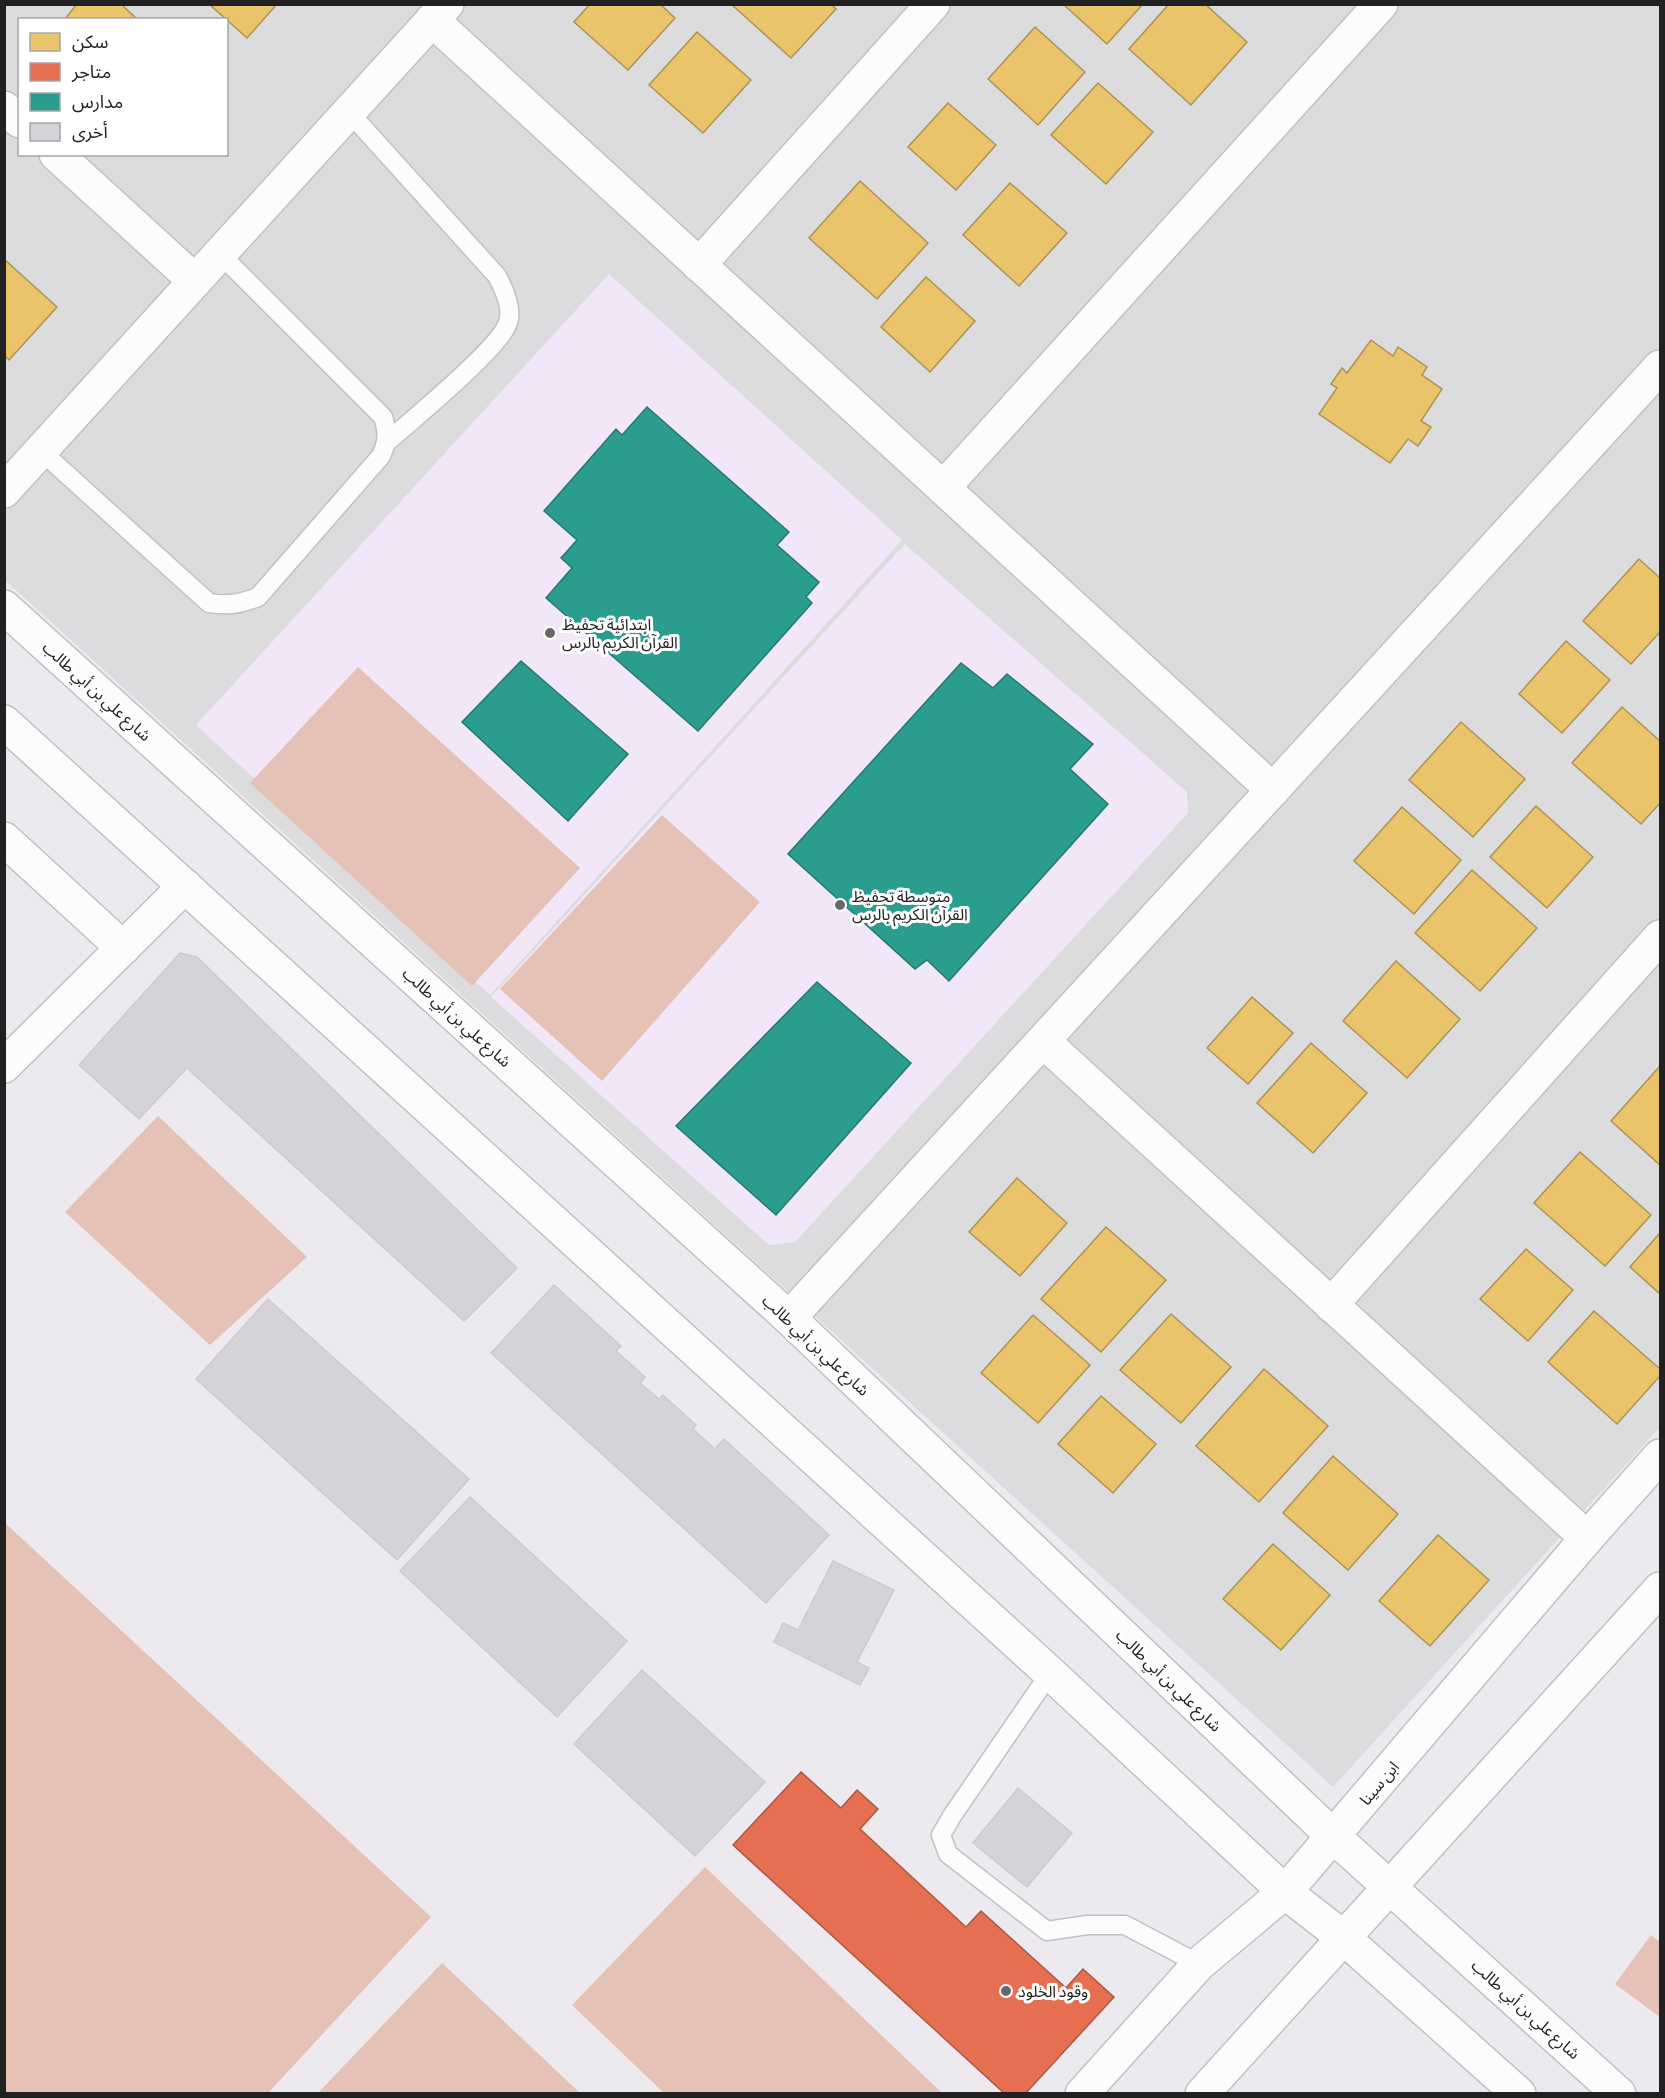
<svg xmlns="http://www.w3.org/2000/svg" width="1665" height="2098" viewBox="0 0 1665 2098" font-family="'Alegreya Sans','Noto Sans Arabic',sans-serif">
<rect width="100%" height="100%" fill="#eceaef"/>
<path fill="#dcdcde" fill-rule="evenodd" d="M4 5H1660V1427L1333 1787 5 580ZM20 20H226V154H20Z"/>
<g fill="#f1e7f8">
<path d="M609 274 902 540 490 995 196 725Z"/>
<path d="M905 544 1187 792 1188 813 795 1242 769 1245 491 997Z"/>
</g>
<g fill="#e5c1b6">
<path d="M358 667 580 868 472 986 250 783Z"/>
<path d="M662 815 760 902 602 1081 500 989Z"/>
<path d="M158 1116 307 1257 210 1345 65 1212Z"/>
<path d="M4 1522 431 1917 268 2093H5Z"/>
<path d="M705 1867 942 2093H664L572 2005Z"/>
<path d="M1651 1935 1660 1942V2017L1615 1984Z"/>
<path d="M442 1963 580 2093H318Z"/>
</g>
<g fill="#e9c46a" stroke="#ad9354" stroke-width="1.5">
<path d="M77 4H121L138 20H64Z"/>
<path d="M209 4H277L247 38Z"/>
<path d="M590 4H660L675 18 628 70 574 22Z"/>
<path d="M731 4H831L836 9 791 58Z"/>
<path d="M1063 4H1143L1107 44Z"/>
<path d="M1169 4H1205L1247 42 1191 105 1129 49Z"/>
<path d="M1035 27 1085 72 1038 125 988 79Z"/>
<path d="M697 32 751 80 703 133 649 85Z"/>
<path d="M1098 83 1153 132 1106 184 1051 135Z"/>
<path d="M948 103 996 145 956 190 908 147Z"/>
<path d="M860 181 928 243 877 299 809 238Z"/>
<path d="M1010 183 1067 233 1019 286 963 235Z"/>
<path d="M4 259 57 307 9 360 4 355Z"/>
<path d="M926 277 975 321 930 372 881 327Z"/>
<path d="M1371 340 1393 356 1398 347 1427 367 1422 375 1442 389 1421 421 1431 427 1418 446 1408 439 1390 463 1319 414 1337 388 1331 384 1342 368 1347 373Z"/>
<path d="M1639 559 1660 578V632L1631 664 1583 621Z"/>
<path d="M1566 641 1610 680 1562 733 1519 694Z"/>
<path d="M1622 707 1660 741V803L1641 824 1572 763Z"/>
<path d="M1461 722 1525 779 1473 837 1409 780Z"/>
<path d="M1536 806 1593 857 1547 908 1490 857Z"/>
<path d="M1402 807 1461 860 1414 914 1354 861Z"/>
<path d="M1472 870 1537 928 1480 991 1415 933Z"/>
<path d="M1396 961 1460 1019 1407 1078 1343 1021Z"/>
<path d="M1252 997 1293 1033 1248 1084 1207 1048Z"/>
<path d="M1311 1043 1367 1093 1313 1153 1257 1103Z"/>
<path d="M1660 1066V1165L1611 1121Z"/>
<path d="M1580 1152 1651 1215 1605 1266 1534 1203Z"/>
<path d="M1017 1178 1067 1223 1020 1276 969 1232Z"/>
<path d="M1106 1227 1166 1280 1101 1352 1041 1299Z"/>
<path d="M1660 1233V1294L1630 1267Z"/>
<path d="M1526 1249 1573 1290 1528 1341 1480 1299Z"/>
<path d="M1594 1311 1660 1369V1376L1617 1424 1548 1362Z"/>
<path d="M1171 1314 1231 1367 1181 1423 1120 1370Z"/>
<path d="M1033 1315 1090 1365 1038 1423 981 1373Z"/>
<path d="M1264 1369 1328 1426 1259 1502 1196 1446Z"/>
<path d="M1101 1396 1156 1444 1113 1493 1058 1444Z"/>
<path d="M1333 1456 1398 1514 1348 1570 1283 1513Z"/>
<path d="M1438 1535 1489 1580 1430 1646 1379 1601Z"/>
<path d="M1273 1544 1330 1595 1281 1650 1223 1599Z"/>
</g>
<path fill="#e76f51" stroke="#ac5843" stroke-width="1.5" d="M801 1772 841 1808 857 1790 878 1809 860 1829 966 1927 981 1911 1066 1988 1083 1969 1114 1997 1025 2094H1005L733 1845Z"/>
<g fill="#2a9d8f" stroke="#27786e" stroke-width="1.5">
<path d="M647 407 789 532 777 545 819 582 806 597 812 603 698 731 546 598 572 568 561 558 577 540 544 511 616 429 622 435Z"/>
<path d="M521 661 628 754 568 821 462 722Z"/>
<path d="M961 663 993 688 1007 674 1093 744 1070 769 1108 804 949 981 927 960 915 969 788 854Z"/>
<path d="M817 982 911 1063 776 1215 676 1126Z"/>
</g>
<g fill="#d5d3d8" stroke="#cdcbd2" stroke-width="1.5">
<path d="M180 953 197 957 517 1268 464 1321 187 1068 139 1119 79 1065Z"/>
<path d="M554 1285 621 1346 616 1351 645 1377 640 1383 659 1399 663 1395 696 1425 693 1429 715 1449 724 1439 829 1535 766 1603 491 1353Z"/>
<path d="M268 1299 469 1479 397 1560 196 1379Z"/>
<path d="M470 1497 627 1641 557 1717 400 1571Z"/>
<path d="M833 1561 894 1590 857 1662 869 1668 860 1685 774 1642 783 1623 798 1630Z"/>
<path d="M642 1670 765 1782 695 1856 574 1744Z"/>
<path d="M1018 1788 1072 1833 1027 1887 973 1843Z"/>
</g>
<g fill="none" stroke-linecap="round" stroke-linejoin="round">
<g stroke="#c1c0c2" stroke-width="21">
<g id="service">
<path d="M349 112 497 276C504 289 514 311 507 325 497 350 412 420 387 442"/>
<path d="M41 451 209 603C228 606 240 604 258 597L381 456C388 441 388 432 383 417L220 254"/>
<path d="M1050 1673 952 1816 941 1835 948 1854 1047 1931 1087 1925H1125L1199 1964"/>
</g>
</g>
<g stroke="#c1c0c2" stroke-width="36">
<g id="minor">
<path d="M432 20 1273 790"/>
<path d="M4 108 20 121"/>
<path d="M56 154 195 281"/>
<path d="M699 265 933 4"/>
<path d="M943 488 1381 4"/>
<path d="M4 491 447 4"/>
<path d="M4 839 123 948"/>
<path d="M1043 1041 1587 1538"/>
<path d="M4 1066 185 886"/>
<path d="M1331 1305 1660 937"/>
<path d="M789 1318 1660 367"/>
</g>
</g>
<g stroke="#c1c0c2" stroke-width="36">
<g id="tertiary">
<path d="M4 607 789 1318 1334 1837 1619 2094"/>
<path d="M4 722 1050 1673 1285 1892 1344 1938 1519 2094"/>
<path d="M1082 2094 1199 1964 1285 1892 1587 1538 1660 1456"/>
<path d="M1202 2094 1660 1589"/>
</g>
</g>
<use href="#service" stroke="#fcfcfd" stroke-width="18"/>
<use href="#minor" stroke="#fcfcfd" stroke-width="33"/>
<use href="#tertiary" stroke="#fcfcfd" stroke-width="33"/>
</g>
<g fill="#686769" stroke="#fff" stroke-width="2">
<circle cx="550" cy="633" r="6"/>
<circle cx="840" cy="905" r="6"/>
<circle cx="1006" cy="1991" r="6"/>
</g>
<g text-anchor="middle" stroke-width="6" stroke-linejoin="round" paint-order="stroke">
<g font-size="16" fill="#212121" stroke="#fff" text-anchor="start">
<text x="562" y="630">ابتدائية تحفيظ<tspan x="562" dy="18">القرآن الكريم بالرس</tspan></text>
<text x="852" y="902">متوسطة تحفيظ<tspan x="852" dy="18">القرآن الكريم بالرس</tspan></text>
<text x="1018" y="1997">وقود الخلود</text>
</g>
<g font-size="16" fill="#212121" stroke="#fff">
<text transform="translate(97 691) rotate(42)" y="6">شارع علي بن أبي طالب</text>
<text transform="translate(457 1017) rotate(42)" y="6">شارع علي بن أبي طالب</text>
<text transform="translate(816 1345) rotate(43)" y="6">شارع علي بن أبي طالب</text>
<text transform="translate(1169 1680) rotate(44)" y="6">شارع علي بن أبي طالب</text>
<text transform="translate(1379 1783) rotate(-50)" y="6">ابن سينا</text>
<text transform="translate(1526 2009) rotate(42)" y="6">شارع علي بن أبي طالب</text>
</g>
</g>
<rect width="1665" height="2098" fill="none" stroke="#212121" stroke-width="12"/>
<rect x="18" y="18" width="210" height="138" fill="#ffffff" stroke="#a6a6a6" stroke-width="1.5"/>
<rect x="30" y="33" width="30" height="18" fill="#e9c46a" stroke="#a6a6a6" stroke-width="1.5"/>
<text x="72" y="48" font-size="18" fill="#212121">سكن</text>
<rect x="30" y="63" width="30" height="18" fill="#e76f51" stroke="#a6a6a6" stroke-width="1.5"/>
<text x="72" y="78" font-size="18" fill="#212121">متاجر</text>
<rect x="30" y="93" width="30" height="18" fill="#2a9d8f" stroke="#a6a6a6" stroke-width="1.5"/>
<text x="72" y="108" font-size="18" fill="#212121">مدارس</text>
<rect x="30" y="123" width="30" height="18" fill="#d5d3d8" stroke="#a6a6a6" stroke-width="1.5"/>
<text x="72" y="138" font-size="18" fill="#212121">أخرى</text>
</svg>
